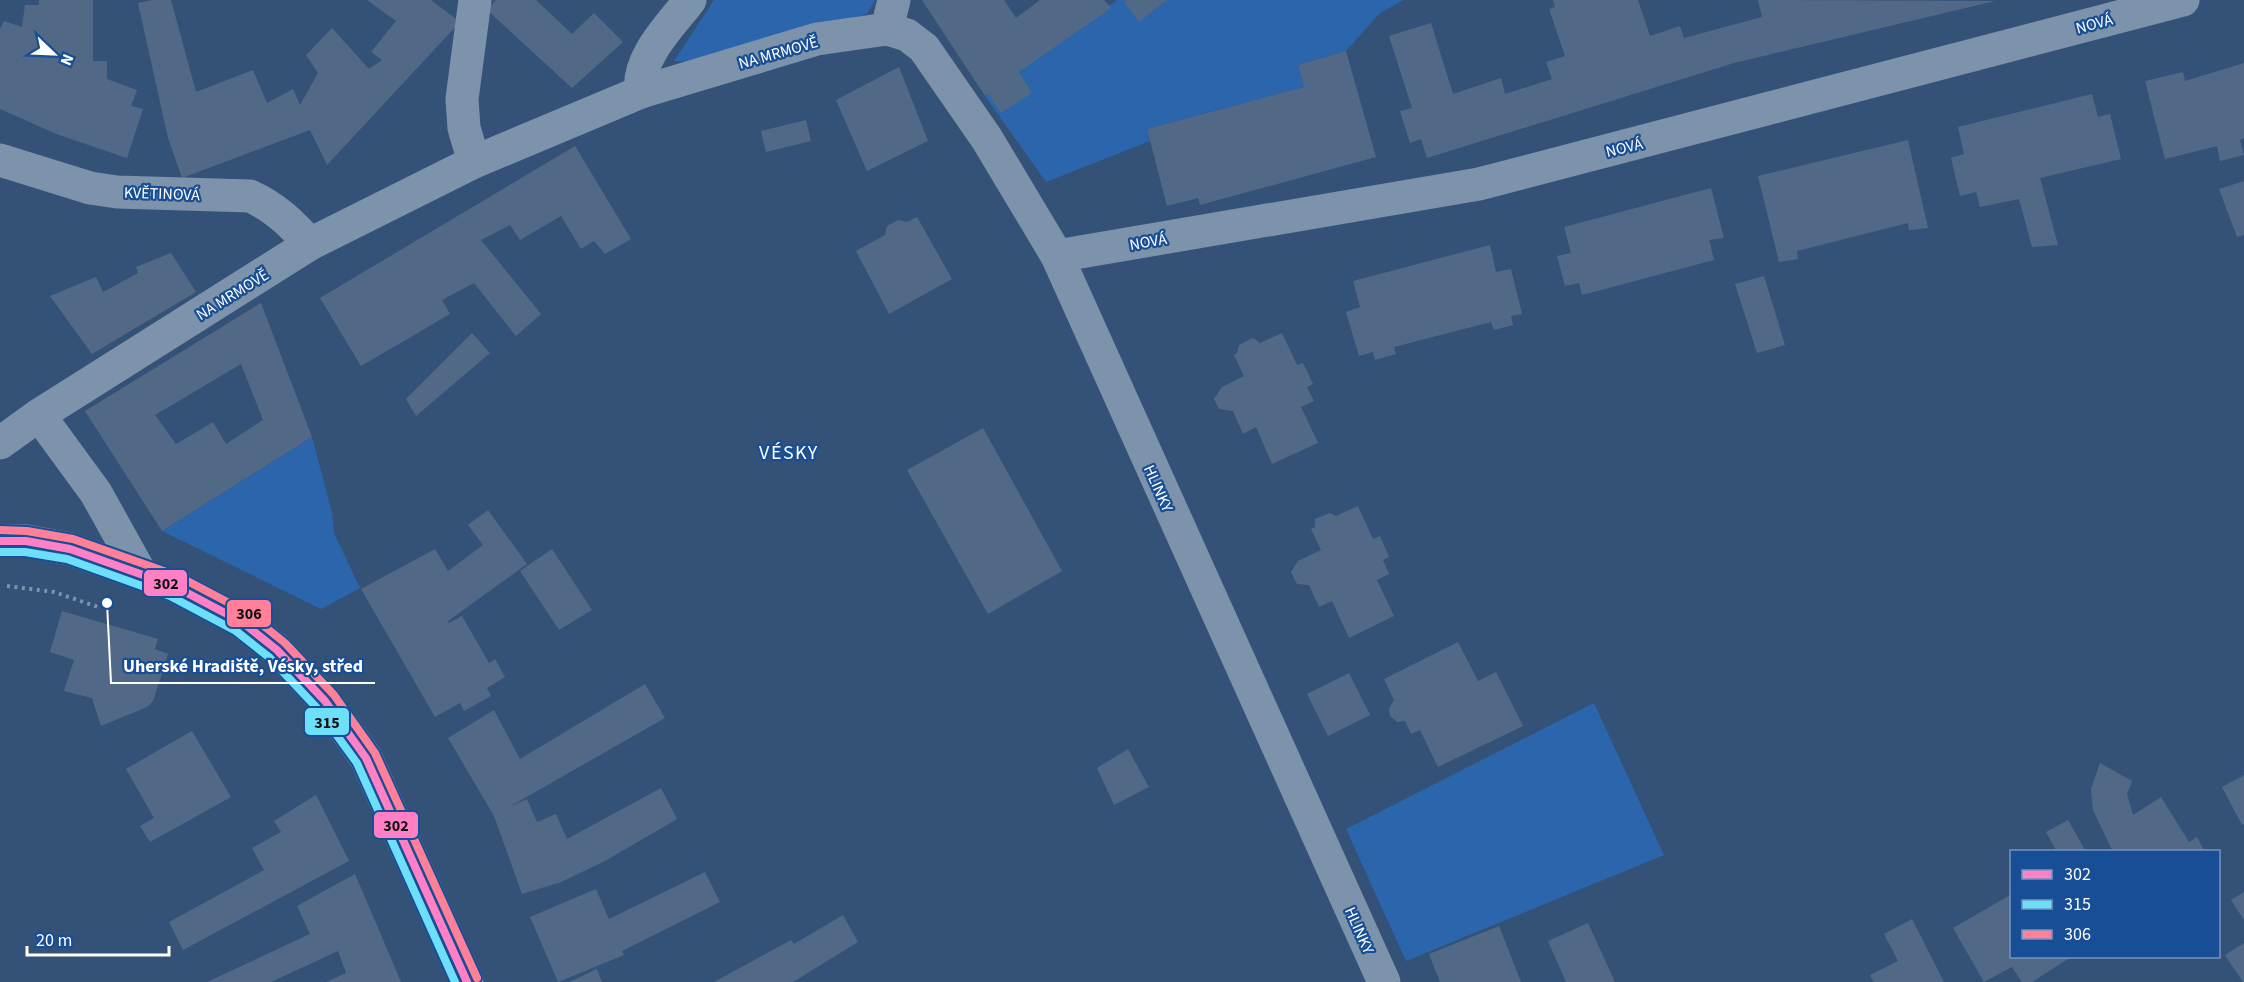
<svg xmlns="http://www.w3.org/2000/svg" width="2244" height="982" viewBox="0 0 2244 982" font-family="'Source Sans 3',sans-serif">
<rect width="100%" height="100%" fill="#345278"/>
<g fill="#2b65ab">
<path d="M714 0H875L867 14 690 62 674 61Z"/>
<path d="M1117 0H1404L1380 13 1346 51 1298 65 1304 87 1147 129 1150 141 1046 182 985 96Z"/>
<path d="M312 437 332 512 334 533 360 588 321 609 162 531Z"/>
<path d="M1594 703 1664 855 1406 961 1346 829Z"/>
</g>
<g fill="#516987" fill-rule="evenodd">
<path d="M39 0H93V61H107V79L137 90 131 106 143 109 127 158 59 135 0 109V29L4 21 22 27 25 5H39Z"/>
<path d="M152 0H171L196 92 253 70 267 103 293 89 300 105 318 73 306 55 332 28 369 69 382 60 371 52 396 21 367 0H431L460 22 327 165 310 130 182 178 168 138 138 3Z"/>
<path d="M496 0H536L572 34 594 13 623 42 572 88 487 10Z"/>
<path d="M922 0H1004L1016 18 1040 0H1104L1111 8 1019 72 1032 93 1001 113 988 94 985 96Z"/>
<path d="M1126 0H1167L1139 22 1124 2Z"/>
<path d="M1553 0H1638L1650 36 1680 26 1684 38 1762 17 1758 0 1995 1 1734 63 1427 158 1421 139 1410 143 1400 111 1412 108 1389 36 1431 23 1453 94 1501 78 1505 94 1552 79 1546 62 1565 56 1549 9 1555 7Z"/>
<path d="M1346 51 1376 157 1200 205 1198 198 1167 206 1147 129 1304 87 1298 65Z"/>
<path d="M2244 63V138L2240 140 2244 155 2220 161 2217 146 2165 159 2145 81 2183 72 2185 81Z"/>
<path d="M899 67 928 141 867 171 836 100Z"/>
<path d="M2092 94 2098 117 2110 114 2121 159 2040 178 2058 245 2032 247 2019 199 1980 207 1976 192 1960 196 1951 158 1964 154 1958 127Z"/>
<path d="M806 120 811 141 766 152 761 131Z"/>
<path d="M1908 140 1928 228 1909 230 1908 223 1797 251 1798 259 1779 262 1758 176Z"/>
<path d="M575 146 631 239 605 254 594 241 581 249 561 216 520 240 510 225 481 240 541 314 516 336 474 283 442 300 450 314 361 366 320 298Z"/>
<path d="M2244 181V235L2237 237 2219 189Z"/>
<path d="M1711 188 1724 238 1709 240 1714 260 1582 295 1579 283 1565 286 1557 256 1571 253 1564 227Z"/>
<path d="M917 217 952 279 889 314 856 251 885 235 887 226 898 220 907 222Z"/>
<path d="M1490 245 1496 272 1511 269 1522 314 1511 316 1513 325 1494 330 1491 322 1394 347 1396 354 1375 360 1373 352 1359 356 1346 312 1360 307 1353 281Z"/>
<path d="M171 253 196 292 92 354 50 296 96 277 103 292 138 273 136 267Z"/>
<path d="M1764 276 1785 345 1757 353 1735 284Z"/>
<path d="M261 303 312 437 162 531 85 411ZM241 364 263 420 226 444 213 422 176 444 155 415Z"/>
<path d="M472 333 490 353 416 416 406 399Z"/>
<path d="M1282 333 1297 365 1303 363 1313 384 1307 387 1314 401 1301 407 1318 443 1272 464 1256 427 1243 434 1233 411 1219 409 1214 399 1222 387 1244 376 1234 355 1237 353 1239 345 1253 338 1260 343Z"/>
<path d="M983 428 1062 571 988 614 907 470Z"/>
<path d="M1358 506 1373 539 1380 536 1389 557 1383 560 1389 574 1377 580 1394 616 1349 638 1332 601 1319 607 1309 585 1297 584 1291 572 1298 561 1321 550 1311 529 1315 527V519L1330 513 1336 516Z"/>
<path d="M488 510 527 564 448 621 449 623 462 616 489 663 495 659 505 677 487 688 491 696 464 711 460 703 435 717 361 589 435 549 448 571 483 545 468 525Z"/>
<path d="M552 549 592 610 559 630 520 571Z"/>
<path d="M62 611 158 639 155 649 168 654 153 701 147 707 101 726 92 698 64 691 74 660 50 652Z"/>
<path d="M1458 642 1478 681 1496 672 1523 726 1438 767 1420 730 1411 734 1405 721 1397 722 1390 716 1389 708 1394 700 1384 679Z"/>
<path d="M1349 673 1370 715 1328 736 1307 694Z"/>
<path d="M645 684 665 718 509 807 527 799 537 822 556 814 567 839 661 788 677 819 605 861 561 882 522 894 494 816 448 738 494 710 520 759Z"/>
<path d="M192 731 231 797 150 842 140 826 154 818 126 769Z"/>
<path d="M1128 749 1149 787 1114 805 1097 768Z"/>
<path d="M2100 763 2132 781 2127 794 2133 815 2161 797 2189 842 2197 837 2205 852H2113L2093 810 2091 789Z"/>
<path d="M2244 775V824L2242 825 2222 787Z"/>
<path d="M316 795 349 861 183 950 169 922 264 870 252 848 281 832 274 821Z"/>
<path d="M2068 820 2086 852H2057L2046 832Z"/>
<path d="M705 872 720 902 622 951 624 955 558 982 530 917 596 889 609 919Z"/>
<path d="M355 874 401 982H326L346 973 338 951 271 982H207L310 934 297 906Z"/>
<path d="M2244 892V920L2231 900Z"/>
<path d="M2012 894V957H2071L2032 982H2022L2012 967 1984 982 1953 928Z"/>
<path d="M843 915 858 942 793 982H714L791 940 794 944Z"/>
<path d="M1912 919 1944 982H1874L1870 975 1898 961 1884 934Z"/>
<path d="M1588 923 1615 982H1566L1548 941Z"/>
<path d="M1499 926 1521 982H1440L1429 954Z"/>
<path d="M2244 943V982H2243L2225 955Z"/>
<path d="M597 969 602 982H569Z"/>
</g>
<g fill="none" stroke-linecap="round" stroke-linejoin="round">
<path stroke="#7d92ab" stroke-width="4" stroke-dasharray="3 4.5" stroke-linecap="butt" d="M7 586 54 592 101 608"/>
<g stroke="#7d92ab" stroke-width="33">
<path d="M887 29 907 35 924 48 987 139 1057 256 1384 982"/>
<path d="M641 92C636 58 672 24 690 0"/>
<path d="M0 160 90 188 117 192 250 196C275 207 292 224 310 244"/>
<path d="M474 162 464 128 462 99 475 0"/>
<path d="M1057 256 1479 184 2183 0"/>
<path d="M39 415 96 493 141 574"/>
<path d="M0 443 39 415 310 244 474 162 641 92 817 39 887 29 894 0"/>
<path d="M0 541H26L70 549 174 586 242 622 277 650 325 701 366 758 467 982"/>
</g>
<g stroke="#174e95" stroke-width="12">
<path id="bus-1" d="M0 541H26L70 549 174 586 242 622 277 650 325 701 366 758 467 982"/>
</g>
<g stroke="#174e95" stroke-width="12">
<path id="bus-2" d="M0 552H25L67 559 170 596 236 631 270 658 317 708 357 763 455 982"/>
</g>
<g stroke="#174e95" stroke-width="12">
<path id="bus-3" d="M0 530 27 531 73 539 178 576 248 613 285 643 334 695 375 753 477 978"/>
</g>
<use href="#bus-1" stroke="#ff80c5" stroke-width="8"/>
<use href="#bus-2" stroke="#6ddff8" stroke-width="8"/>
<use href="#bus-3" stroke="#ff8098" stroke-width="8"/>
</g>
<g text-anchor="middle" stroke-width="4.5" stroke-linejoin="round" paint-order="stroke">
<g font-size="16" fill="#fff" stroke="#174e95">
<text transform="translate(2094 23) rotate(-15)" y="6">NOVÁ</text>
<text transform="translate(778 52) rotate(-16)" y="6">NA MRMOVĚ</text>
<text transform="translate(1624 147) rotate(-14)" y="6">NOVÁ</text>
<text transform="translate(162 193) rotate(2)" y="6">KVĚTINOVÁ</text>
<text transform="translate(1148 241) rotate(-10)" y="6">NOVÁ</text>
<text transform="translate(232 294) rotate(-32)" y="6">NA MRMOVĚ</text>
<text transform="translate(1159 488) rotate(66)" y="6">HLINKY</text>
<text transform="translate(1360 930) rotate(66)" y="6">HLINKY</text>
</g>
<g font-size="20" letter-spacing="1.5" fill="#fff" stroke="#174e95">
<text x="789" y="459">VÉSKY</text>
</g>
</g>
<path fill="none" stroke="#fff" stroke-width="2" d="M107 603L111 683H375"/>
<circle fill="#fff" stroke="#174e95" stroke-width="2" cx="107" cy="603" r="6"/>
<g font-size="18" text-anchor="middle" font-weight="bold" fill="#fff" stroke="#174e95" stroke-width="4.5" stroke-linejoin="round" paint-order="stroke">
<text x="243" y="672">Uherské Hradiště, Vésky, střed</text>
</g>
<g stroke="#174e95" stroke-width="2">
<rect x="143" y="569" width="45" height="28" rx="6" fill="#ff80c5"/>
<rect x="226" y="599" width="46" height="29" rx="6" fill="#ff8098"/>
<rect x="304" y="707" width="46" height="29" rx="6" fill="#6ddff8"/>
<rect x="373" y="811" width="46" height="28" rx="6" fill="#ff80c5"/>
</g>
<g font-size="16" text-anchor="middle" font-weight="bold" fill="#111">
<text x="166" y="589">302</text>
<text x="249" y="619">306</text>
<text x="327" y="728">315</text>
<text x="396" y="831">302</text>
</g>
<rect x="2010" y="850" width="210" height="108" fill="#174e95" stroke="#7495bf" stroke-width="1.5"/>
<rect x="2022" y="870" width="30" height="9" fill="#ff80c5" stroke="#7495bf" stroke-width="1.5"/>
<text x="2064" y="880" font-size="18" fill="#ffffff">302</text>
<rect x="2022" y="900" width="30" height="9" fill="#6ddff8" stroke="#7495bf" stroke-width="1.5"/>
<text x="2064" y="910" font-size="18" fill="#ffffff">315</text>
<rect x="2022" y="930" width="30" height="9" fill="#ff8098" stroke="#7495bf" stroke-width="1.5"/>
<text x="2064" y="940" font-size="18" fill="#ffffff">306</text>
<g transform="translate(54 54) rotate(113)" stroke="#174e95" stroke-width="4.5" paint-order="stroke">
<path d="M0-4.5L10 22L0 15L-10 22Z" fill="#ffffff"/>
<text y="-9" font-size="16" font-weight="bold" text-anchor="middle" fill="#ffffff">N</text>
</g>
<path d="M27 946v9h142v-9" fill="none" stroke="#ffffff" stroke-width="3"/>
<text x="36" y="946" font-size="18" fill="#ffffff" stroke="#174e95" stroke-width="4.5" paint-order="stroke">20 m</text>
</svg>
